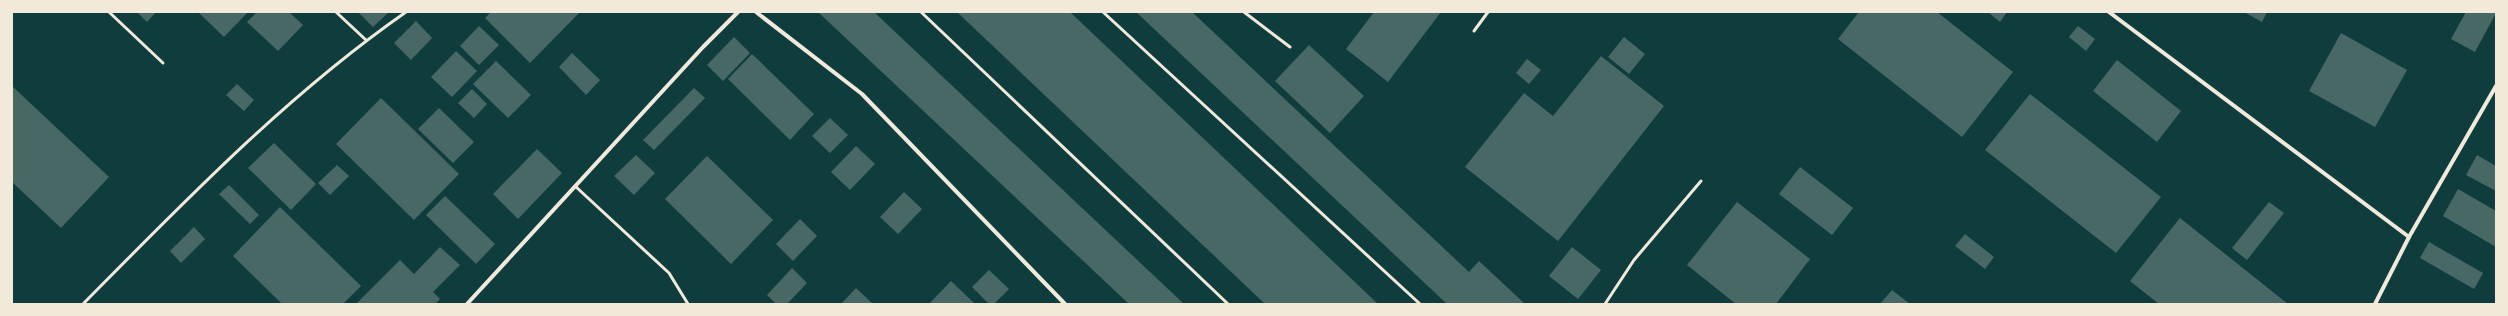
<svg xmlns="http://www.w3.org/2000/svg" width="2508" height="316" viewBox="0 0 2508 316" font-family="'Source Sans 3',sans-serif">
<rect width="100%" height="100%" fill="#0f3d3e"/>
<g fill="#486865">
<path d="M137 12H156L147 22Z"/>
<path d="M198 12H248L224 37Z"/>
<path d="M257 12H289L303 25 278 51 247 22Z"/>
<path d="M358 12H389L373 27Z"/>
<path d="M491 12H580L530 63 485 18Z"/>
<path d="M818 12H874L1184 304H1129Z"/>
<path d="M957 12H1070L1378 304H1265Z"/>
<path d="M1136 12H1192L1469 272 1479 261 1525 304H1447Z"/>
<path d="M1374 12H1441L1388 82 1346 49Z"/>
<path d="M1859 12H1937L2013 72 1962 137 1838 39Z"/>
<path d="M1988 12H2007L2000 22Z"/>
<path d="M2244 12H2267L2262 22Z"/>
<path d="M2466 12 2496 13 2475 52 2451 39Z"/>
<path d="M416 21 432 38 411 60 394 43Z"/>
<path d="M479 26 499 45 479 65 460 46Z"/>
<path d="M2078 26 2095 39 2086 51 2069 37Z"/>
<path d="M2341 33 2407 70 2375 127 2309 91Z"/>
<path d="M734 37 750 53 723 81 707 65Z"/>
<path d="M1624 37 1645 54 1629 74 1608 57Z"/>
<path d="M1309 45 1364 96 1330 133 1275 81Z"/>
<path d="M456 51 477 71 452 97 431 77Z"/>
<path d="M572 53 600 80 586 95 559 67Z"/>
<path d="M752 54 814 114 790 140 728 79Z"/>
<path d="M1601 56 1664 106 1558 241 1465 167 1524 93 1553 116Z"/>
<path d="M1527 59 1541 70 1529 84 1516 73Z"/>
<path d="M2117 60 2181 111 2157 142 2093 91Z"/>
<path d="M496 61 531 95 508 118 473 84Z"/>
<path d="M237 84 254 100 244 111 226 95Z"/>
<path d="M12 86 109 177 61 228 12 182Z"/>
<path d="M694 88 705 98 654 150 643 140Z"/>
<path d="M472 89 487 104 474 118 458 103Z"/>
<path d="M2030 94 2161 197 2116 253 1985 150Z"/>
<path d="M381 98 459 174 414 220 336 144Z"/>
<path d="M439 108 474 142 453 163 418 129Z"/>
<path d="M830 118 848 135 830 153 812 136Z"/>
<path d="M274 143 316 184 291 210 248 168Z"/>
<path d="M856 146 875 164 850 190 831 172Z"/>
<path d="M537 149 562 173 518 219 493 194Z"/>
<path d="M636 155 655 173 634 195 614 176Z"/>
<path d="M2477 155 2496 166V191L2466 175Z"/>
<path d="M707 156 773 220 731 264 665 199Z"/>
<path d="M337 165 349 176 330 195 318 183Z"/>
<path d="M1800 167 1853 208 1832 235 1779 194Z"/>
<path d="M229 185 259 215 250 224 219 194Z"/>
<path d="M2458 189 2496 211V247L2443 216Z"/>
<path d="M904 192 922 209 898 234 880 217Z"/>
<path d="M445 196 495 244 476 264 426 215Z"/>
<path d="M1737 202 1810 259 1776 304H1736L1687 265Z"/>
<path d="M2269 202 2284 213 2247 260 2232 248Z"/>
<path d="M280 207 361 286 343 304H282L233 256Z"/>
<path d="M2180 218 2288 304H2159L2130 281Z"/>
<path d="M800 219 817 236 793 261 776 244Z"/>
<path d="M194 227 205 239 181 263 170 251Z"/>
<path d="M1965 234 1994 257 1985 269 1955 246Z"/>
<path d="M2429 242 2483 273 2474 289 2420 258Z"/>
<path d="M440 247 460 265 433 292 440 299 435 304H356L400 260 414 274Z"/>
<path d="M1572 247 1601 270 1578 299 1549 276Z"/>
<path d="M792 268 807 283 787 304H776L767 295Z"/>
<path d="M989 270 1009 289 994 304H989L972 287Z"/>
<path d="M951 281 975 304H929Z"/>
<path d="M856 288 873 304H841Z"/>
<path d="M1892 290 1910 304H1880Z"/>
</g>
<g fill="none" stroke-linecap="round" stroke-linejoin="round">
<g stroke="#f1e9da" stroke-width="3">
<path d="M109 12 163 63"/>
<path d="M336 12 366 40"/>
<path d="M921 12 1228 304"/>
<path d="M1103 12 1420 304"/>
<path d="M1244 12 1290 47"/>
<path d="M1474 31 1488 12"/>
<path d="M575 186 669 273 688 304"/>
<path d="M83 304C185 201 287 95 406 12"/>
<path d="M1605 304 1634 260 1701 181"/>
</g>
<g stroke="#f1e9da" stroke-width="4">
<path d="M756 12 862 94 1065 304"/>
<path d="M2109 12 2409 237"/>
<path d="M467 304 703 47 738 12"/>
<path d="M2375 304 2409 237 2496 86"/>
</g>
</g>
<rect width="2508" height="316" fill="none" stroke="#f1e9da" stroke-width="26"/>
</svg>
